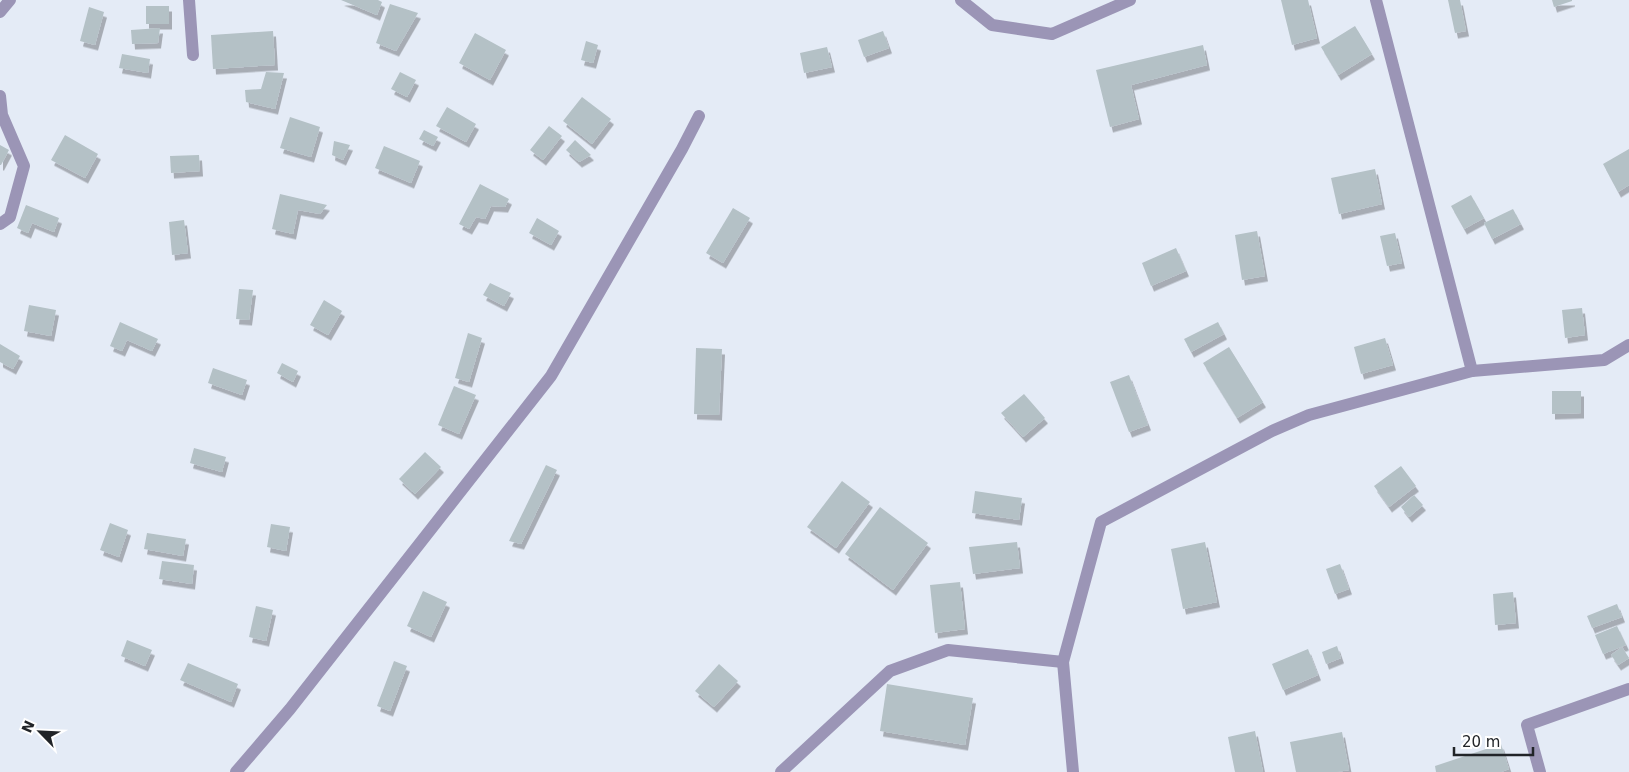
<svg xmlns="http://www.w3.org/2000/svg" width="1629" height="772" viewBox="0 0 1629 772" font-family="'DejaVu Sans',sans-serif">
<defs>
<filter id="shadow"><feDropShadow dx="3" dy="5.5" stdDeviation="0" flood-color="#0004"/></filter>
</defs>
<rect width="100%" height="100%" fill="#e4ebf6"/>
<g fill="#b4c1c6" filter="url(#shadow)">
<path d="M341 0H378L382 2 377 15Z"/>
<path d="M1281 0H1308L1317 38 1292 45Z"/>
<path d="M1448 0H1460L1466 31 1455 33Z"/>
<path d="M1552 0H1572V1L1554 7Z"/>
<path d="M390 4 418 13 396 51 376 43Z"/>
<rect x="146" y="6" width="23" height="18"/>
<path d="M89 7 104 12 95 45 80 41Z"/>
<path d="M1355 26 1372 54 1338 75 1321 47Z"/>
<path d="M160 28 158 43 132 44 131 30Z"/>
<path d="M273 31 275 65 213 69 211 35Z"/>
<path d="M883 31 889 48 864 57 858 40Z"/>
<path d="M475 33 506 50 490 80 459 63Z"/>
<path d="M586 41 598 45 593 63 581 60Z"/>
<path d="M1203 45 1207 65 1131 85 1139 119 1110 127 1096 70Z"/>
<path d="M827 47 832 67 804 73 800 53Z"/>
<path d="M122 54 150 59 148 73 119 68Z"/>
<path d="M266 72 284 73 275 109 246 102 245 90 261 89Z"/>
<path d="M400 72 416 80 407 97 391 89Z"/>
<path d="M582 97 611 119 592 144 563 121Z"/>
<path d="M447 107 476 124 466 142 436 126Z"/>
<path d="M290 117 320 127 311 157 280 148Z"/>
<path d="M549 126 562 136 543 160 530 150Z"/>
<path d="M424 130 438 137 433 146 419 139Z"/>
<path d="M65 135 98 154 85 178 51 160Z"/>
<path d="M575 140 591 155 579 162 566 150Z"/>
<path d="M334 141 350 145 343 160 332 155Z"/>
<path d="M0 145 9 150 1 165H0Z"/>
<path d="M384 146 420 161 411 183 375 168Z"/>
<path d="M1629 149V185L1618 192 1603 164Z"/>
<path d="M199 155 200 171 171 173 170 156Z"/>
<path d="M1375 169 1382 204 1339 214 1331 178Z"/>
<path d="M480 184 509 199 505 207 491 206 485 219 476 217 469 229 459 224Z"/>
<path d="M280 194 327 205 320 214 298 210 293 234 272 229Z"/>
<path d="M1471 195 1484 218 1464 229 1451 206Z"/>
<path d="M26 205 59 218 54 232 32 223 28 233 17 228Z"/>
<path d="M733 208 750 218 723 263 706 253Z"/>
<path d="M1513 209 1521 224 1492 239 1484 223Z"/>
<path d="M537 218 559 231 551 245 529 233Z"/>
<path d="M184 220 188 253 172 255 169 222Z"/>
<path d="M1257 231 1265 276 1242 280 1235 235Z"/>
<path d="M1395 233 1402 263 1387 266 1380 236Z"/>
<path d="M1176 248 1186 271 1151 286 1142 263Z"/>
<path d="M490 283 511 293 504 306 483 295Z"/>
<path d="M239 289 253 290 249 320 236 319Z"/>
<path d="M324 300 342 311 328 335 310 325Z"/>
<path d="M29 305 56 310 51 336 24 331Z"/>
<path d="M1582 308 1585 335 1565 338 1562 310Z"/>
<path d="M120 322 158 339 152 351 127 340 122 351 110 346Z"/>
<path d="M1218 322 1224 334 1191 352 1184 339Z"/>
<path d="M468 333 482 338 469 382 455 378Z"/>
<path d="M1385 338 1393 365 1361 374 1354 347Z"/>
<path d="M0 344 20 356 13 369 0 362Z"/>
<path d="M1229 347 1263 402 1237 418 1203 363Z"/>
<path d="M696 348 722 349 719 415 694 414Z"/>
<path d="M282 363 298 371 293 382 277 373Z"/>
<path d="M213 368 247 380 242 395 208 383Z"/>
<path d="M1129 375 1148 425 1129 432 1110 382Z"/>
<path d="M454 386 476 395 459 434 438 425Z"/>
<path d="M1552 391H1581V413L1552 414Z"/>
<path d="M1024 394 1045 418 1023 437 1001 413Z"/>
<path d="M194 448 226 457 222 472 190 463Z"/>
<path d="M425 452 441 467 415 494 399 479Z"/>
<path d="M546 465 557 470 521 544 509 541Z"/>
<path d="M1401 466 1416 486 1389 507 1374 486Z"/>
<path d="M842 481 870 502 836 548 807 527Z"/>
<path d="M975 491 1022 498 1019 520 972 513Z"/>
<path d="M1414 495 1423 505 1409 517 1401 507Z"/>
<path d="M880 507 928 543 893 590 845 554Z"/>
<path d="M110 523 128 530 119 557 100 550Z"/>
<path d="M271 524 290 527 286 551 267 547Z"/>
<path d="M147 533 186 539 183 556 144 549Z"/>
<path d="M1017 542 1020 568 973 574 969 547Z"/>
<path d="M1205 542 1217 602 1183 609 1171 549Z"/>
<path d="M162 561 194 565 192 584 159 579Z"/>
<path d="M1340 564 1349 589 1335 594 1326 569Z"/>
<path d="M960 582 965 629 935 633 930 585Z"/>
<path d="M423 591 447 602 431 637 407 626Z"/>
<path d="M1513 592 1516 623 1495 625 1493 594Z"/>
<path d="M1617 604 1622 617 1592 628 1587 616Z"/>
<path d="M256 606 273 610 266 641 249 637Z"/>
<path d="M1617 626 1626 645 1603 654 1595 635Z"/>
<path d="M127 640 152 650 145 666 121 656Z"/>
<path d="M1337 646 1341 658 1326 664 1322 652Z"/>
<path d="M1622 647 1629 658 1618 665 1611 655Z"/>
<path d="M1308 649 1318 675 1283 690 1272 664Z"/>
<path d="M394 661 407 666 390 711 377 706Z"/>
<path d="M188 663 238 684 231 702 180 680Z"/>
<path d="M719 664 738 681 714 707 695 691Z"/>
<path d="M887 684 973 698 965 745 880 731Z"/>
<path d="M1255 731 1263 772H1235L1228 737Z"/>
<path d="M1342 732 1349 770 1337 772H1296L1290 742Z"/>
<path d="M1501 744 1509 769 1501 772H1436L1435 766Z"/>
</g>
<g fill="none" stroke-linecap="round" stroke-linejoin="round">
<g stroke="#9b95b6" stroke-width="12">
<path d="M189 0 193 55"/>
<path d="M961 0 992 25 1052 34 1130 0"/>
<path d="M1376 0 1472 371"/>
<path d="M0 12 10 0"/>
<path d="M0 96 2 115 24 166 10 217 0 224"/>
<path d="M236 772 290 709 551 376 682 149 699 116"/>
<path d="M781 772 890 671 948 650 1063 662"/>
<path d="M1073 772 1063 662 1101 522 1272 431 1309 415 1472 371 1604 360 1629 345"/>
<path d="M1540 772 1527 725 1629 689"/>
</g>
</g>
<g transform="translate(40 732) rotate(294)" stroke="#ffffff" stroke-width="4" paint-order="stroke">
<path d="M0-4L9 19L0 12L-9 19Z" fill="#212428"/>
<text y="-8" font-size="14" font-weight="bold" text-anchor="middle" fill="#212428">N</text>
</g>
<path d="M1454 747v8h79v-8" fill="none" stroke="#212428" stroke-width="2.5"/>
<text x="1462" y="747" font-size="15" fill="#212428" stroke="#ffffff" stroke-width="4" paint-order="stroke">20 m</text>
</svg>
